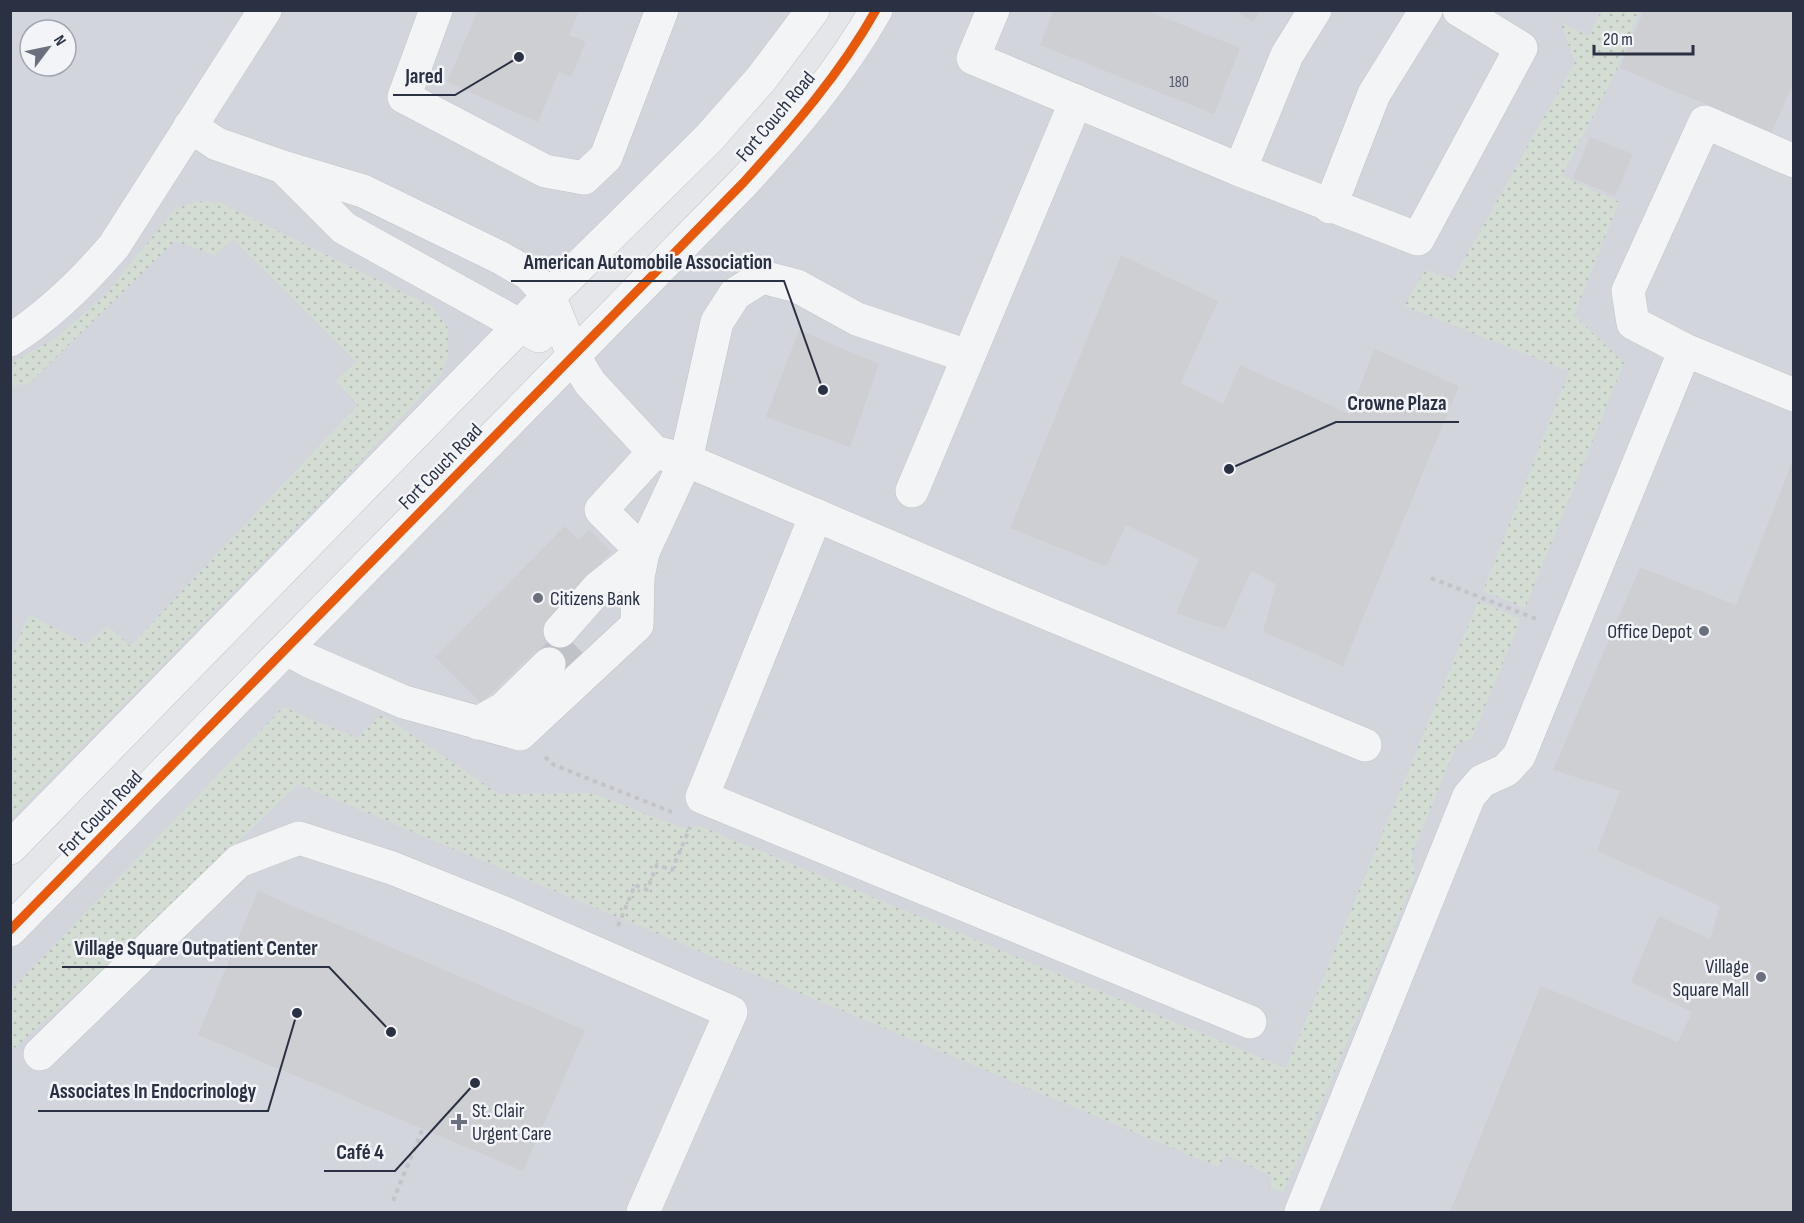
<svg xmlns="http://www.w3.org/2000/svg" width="1804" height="1223" viewBox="0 0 1804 1223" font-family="'Sofia Sans Condensed',sans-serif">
<defs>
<pattern id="grass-dots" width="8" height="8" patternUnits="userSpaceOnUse" patternTransform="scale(1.5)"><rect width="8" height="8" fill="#d4ddd4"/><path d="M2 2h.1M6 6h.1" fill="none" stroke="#b6beb7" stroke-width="1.8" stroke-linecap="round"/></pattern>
</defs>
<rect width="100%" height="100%" fill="#e4e6e9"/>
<g fill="#d2d5dc" fill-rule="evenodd">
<path d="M11 11H813L11 848ZM30 30H66V66H30Z"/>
<path d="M876 11H1793V1212H11V930L512 419Z"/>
</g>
<g fill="url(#grass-dots)">
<path d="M1602 10 1640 11 1615 74 1562 176 1619 202 1574 315 1624 363 1525 608 1483 591 1569 371 1404 306 1425 270 1453 279 1575 62 1560 22 1588 36Z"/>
<path d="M198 201 221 203 433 307 448 328V357L441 375 340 483 11 819V655L29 615 86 644 108 626 130 646 358 405 335 381 357 362 233 239 214 255 175 241 30 383 11 386V363L56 338 105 295 175 209Z"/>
<path d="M1478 601 1521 619 1472 738 1457 744 1412 854 1415 877 1298 1161 1283 1192 1269 1187 1273 1177 1226 1155 1218 1167 298 784 123 952 11 1051 10 991 283 707 357 738 381 714 499 794 592 793 682 828 700 826 1286 1068Z"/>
</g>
<g fill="#cecfd3">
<path d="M478 10H579L569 35 586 42 571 77 559 72 538 122 447 82Z"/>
<path d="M1054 10H1155L1153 13 1240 48 1214 114 1040 45Z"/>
<path d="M1234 10H1260L1253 22Z"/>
<path d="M1644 10H1794V81L1772 132 1620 68Z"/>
<path d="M1590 137 1633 154 1615 196 1573 178Z"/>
<path d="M1121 255 1218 301 1181 383 1223 404 1240 365 1350 414 1374 349 1459 386 1343 666 1263 632 1276 584 1251 571 1225 629 1176 613 1199 559 1126 525 1106 566 1010 528Z"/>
<path d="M799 330 879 364 850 447 766 417Z"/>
<path d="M1793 460 1794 1212H1450L1541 986 1678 1042 1692 1012 1631 982 1659 916 1710 939 1720 906 1597 851 1620 791 1553 770 1640 567 1736 605Z"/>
<path d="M565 526 578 540 589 530 612 552 602 561 610 571 572 642 590 660 567 681 535 652 481 703 435 657Z"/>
<path d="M258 891 585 1030 523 1171 198 1035Z"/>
</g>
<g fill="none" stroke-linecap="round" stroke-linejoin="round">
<path stroke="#bfc2c8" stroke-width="33" stroke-dasharray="33 16" stroke-linecap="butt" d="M549 664 572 642"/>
<g stroke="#c2c4c7" stroke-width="34">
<g id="minor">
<path d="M436 10 404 97 545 171 584 178 606 157 662 10"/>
<path d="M993 10 973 58 1240 170 1418 239 1521 48 1459 10"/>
<path d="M190 126 217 144 283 167 363 191 499 257 529 274 549 296 574 357 590 383 654 452 686 460 1003 595 1365 745"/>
<path d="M1794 161 1705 122 1628 291 1633 323 1685 350 1794 395"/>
<path d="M286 170 344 228 539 336"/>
<path d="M1240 170 1287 55 1315 10"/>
<path d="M1330 207 1374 94 1426 10"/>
<path d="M10 340C50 315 84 281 114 246L265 10"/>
<path d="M912 491 1076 101"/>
<path d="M816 515 702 797 1250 1022"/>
<path d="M643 552 601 510 654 452"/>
<path d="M560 631 598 588 643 552"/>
<path d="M287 649 309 661 404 702 520 734 637 625 638 577 643 552 686 460 717 322 735 294 762 277 797 286 857 319 967 356"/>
<path d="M478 723 503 709 549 664"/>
<path d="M10 848 549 296 709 138 761 79 813 10"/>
<path d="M10 930 743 183C792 129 840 74 876 10"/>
<path d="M40 1054 239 861 299 838 392 868 509 915 731 1012 643 1212"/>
<path d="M1301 1212 1469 796 1482 781 1506 770 1519 756 1685 350"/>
</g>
</g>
<g stroke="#c3c4c9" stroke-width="4" stroke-dasharray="4.5 4.5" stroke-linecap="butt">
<path d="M1431 578 1539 620"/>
<path d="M545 757 554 765 672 812"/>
<path d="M618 926 635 885 647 890 657 865 672 870 690 827"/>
<path d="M393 1201 423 1128"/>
</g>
<use href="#minor" stroke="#f3f4f6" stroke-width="33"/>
<g stroke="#f2f4f8" stroke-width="13">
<path id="cycleway" d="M10 930 743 183C792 129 840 74 876 10"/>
</g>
<use href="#cycleway" stroke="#e8590c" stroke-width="9"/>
</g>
<g fill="#6a707d" stroke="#f2f4f8" stroke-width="2">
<circle cx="538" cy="598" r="6"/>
<circle cx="1704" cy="631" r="6"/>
<circle cx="1761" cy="977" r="6"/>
<path d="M456 1113h6v6h6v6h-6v6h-6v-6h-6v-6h6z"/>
</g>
<g text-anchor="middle" stroke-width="5" stroke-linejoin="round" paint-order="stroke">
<g font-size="16" fill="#535968">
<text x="1179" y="87">180</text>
</g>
<g font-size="20" fill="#293143" stroke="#f2f4f8">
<text transform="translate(775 116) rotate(-50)" y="7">Fort Couch Road</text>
<text transform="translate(440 466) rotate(-46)" y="7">Fort Couch Road</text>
<text transform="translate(100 813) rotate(-46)" y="7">Fort Couch Road</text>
</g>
<g font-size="20" fill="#293143" stroke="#f2f4f8" text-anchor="start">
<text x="550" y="605">Citizens Bank</text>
<text x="1692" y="638" text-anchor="end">Office Depot</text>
<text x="1749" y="973" text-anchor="end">Village<tspan x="1749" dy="23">Square Mall</tspan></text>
<text x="472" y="1117">St. Clair<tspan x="472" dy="23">Urgent Care</tspan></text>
</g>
</g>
<path fill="none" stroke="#293143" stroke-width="2" d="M519 57L455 95H393M823 390L784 281H511M1229 469L1336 422H1459M391 1032L329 967H62M297 1013L268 1111H38M475 1083L395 1171H324"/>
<g fill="#293143" stroke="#f2f4f8" stroke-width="2">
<circle cx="519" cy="57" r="6"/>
<circle cx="823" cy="390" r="6"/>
<circle cx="1229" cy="469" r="6"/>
<circle cx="391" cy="1032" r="6"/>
<circle cx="297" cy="1013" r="6"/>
<circle cx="475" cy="1083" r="6"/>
</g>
<g font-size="21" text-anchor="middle" font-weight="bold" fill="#293143" stroke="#f2f4f8" stroke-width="5" stroke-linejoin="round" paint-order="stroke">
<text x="424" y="83">Jared</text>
<text x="648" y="269">American Automobile Association</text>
<text x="1397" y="410">Crowne Plaza</text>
<text x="196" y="955">Village Square Outpatient Center</text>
<text x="153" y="1098">Associates In Endocrinology</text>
<text x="360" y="1159">Café 4</text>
</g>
<rect width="1804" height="1223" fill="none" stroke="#293143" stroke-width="24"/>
<g transform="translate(48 48) rotate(58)"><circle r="28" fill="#f2f4f8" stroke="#a2a6b0" stroke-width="1.5"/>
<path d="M0-4.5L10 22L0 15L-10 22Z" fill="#6a707d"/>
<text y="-9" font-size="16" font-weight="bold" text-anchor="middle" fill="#293143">N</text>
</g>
<path d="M1594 45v9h99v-9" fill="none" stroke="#293143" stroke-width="3"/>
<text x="1603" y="45" font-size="18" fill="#293143" stroke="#f2f4f8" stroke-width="4.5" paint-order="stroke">20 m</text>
</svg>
